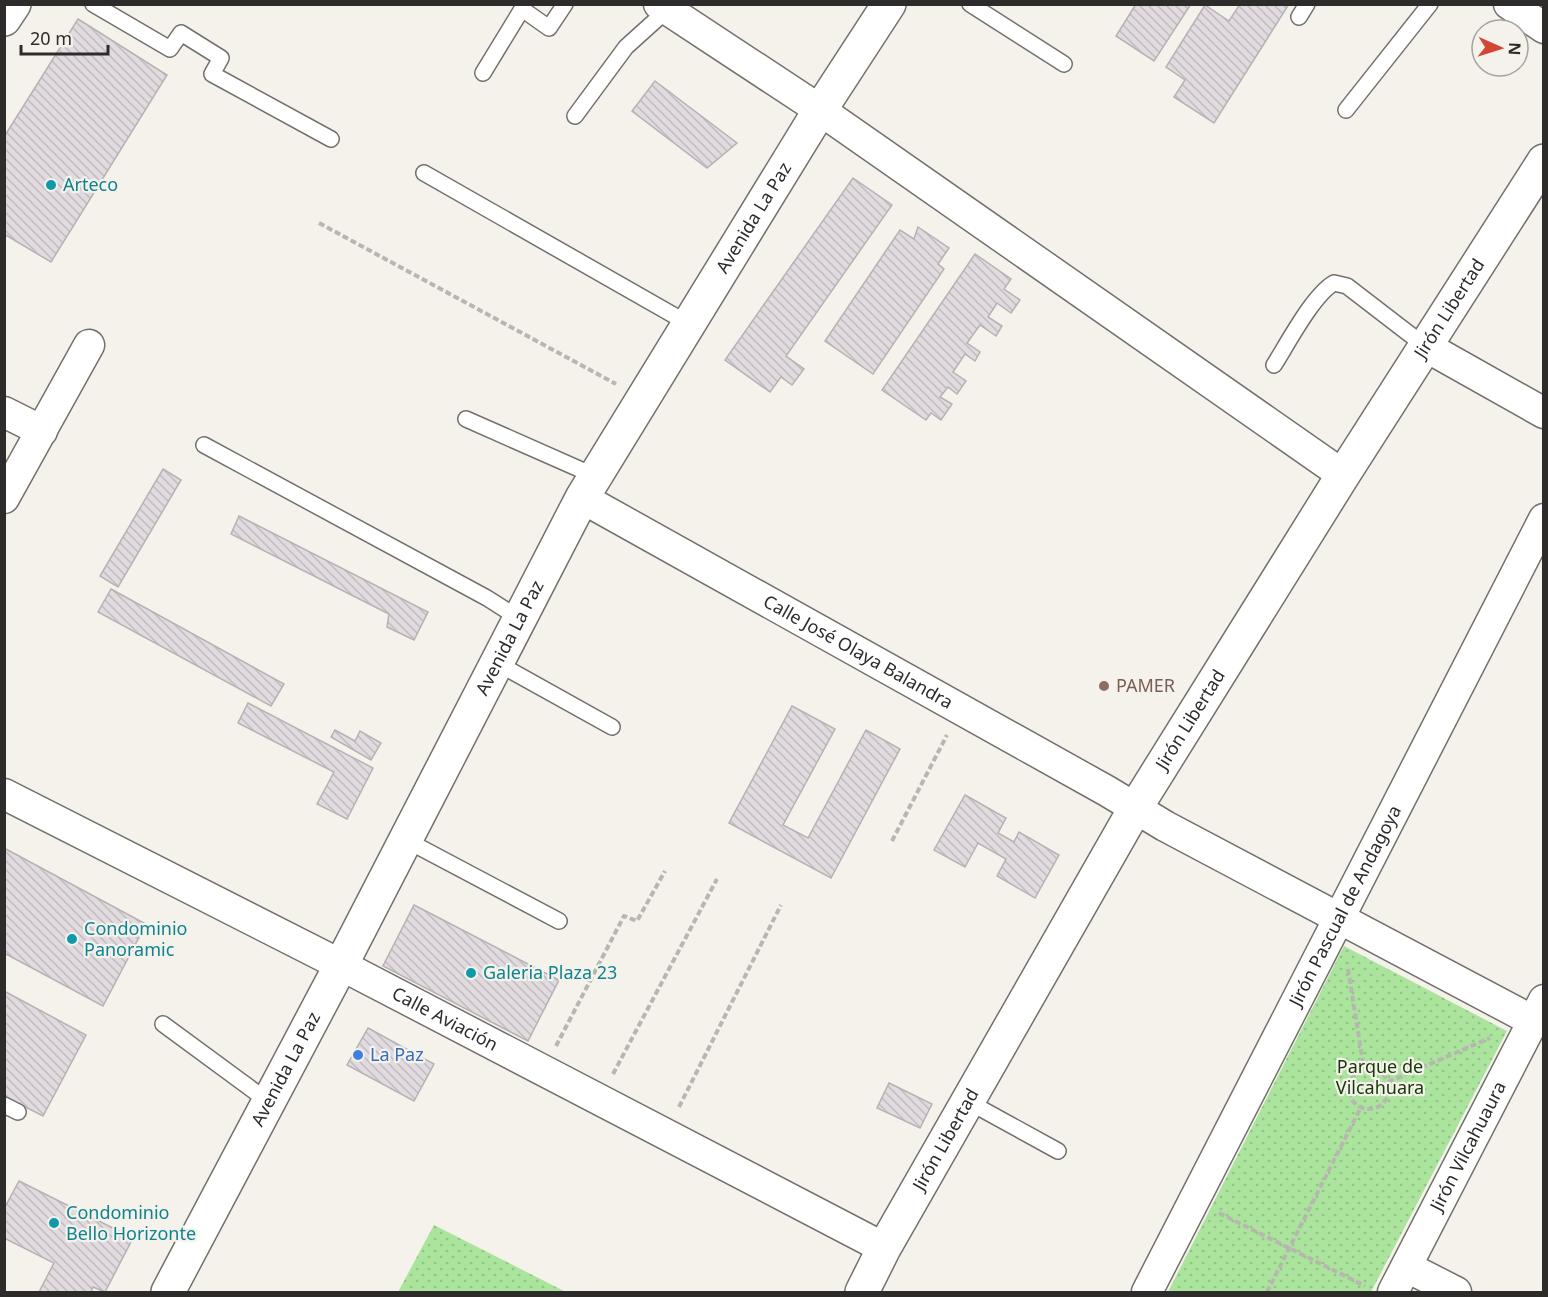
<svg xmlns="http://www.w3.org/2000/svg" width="1548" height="1297" viewBox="0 0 1548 1297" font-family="'Noto Sans',sans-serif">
<defs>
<pattern id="park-dots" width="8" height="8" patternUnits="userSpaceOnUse" patternTransform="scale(1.5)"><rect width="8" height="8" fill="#abe49c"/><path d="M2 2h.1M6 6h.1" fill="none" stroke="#93c487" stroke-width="1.8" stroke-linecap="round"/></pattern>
<pattern id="building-back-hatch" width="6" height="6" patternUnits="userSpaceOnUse" patternTransform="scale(1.5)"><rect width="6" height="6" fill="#e1dbdf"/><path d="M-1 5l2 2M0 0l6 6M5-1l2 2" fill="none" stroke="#c1bcc0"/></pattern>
</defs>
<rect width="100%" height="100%" fill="#f5f2ec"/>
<g fill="url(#park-dots)">
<path d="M1344 946 1507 1031 1371 1292H1168Z"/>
<path d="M434 1225 566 1292H398Z"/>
</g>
<g fill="url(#building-back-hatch)" stroke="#b7b1b4" stroke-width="1.5">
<path d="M1136 4H1191L1154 61 1116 36Z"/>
<path d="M1240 4H1289L1214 123 1174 97 1185 80 1166 67 1205 5 1229 21Z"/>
<path d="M78 19 167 75 51 262 4 234V137Z"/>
<path d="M655 81 737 143 707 168 632 111Z"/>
<path d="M853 178 892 205 786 356 804 369 792 385 781 377 770 392 725 360Z"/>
<path d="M918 227 949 248 938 264 944 269 873 374 825 341 900 230 914 239Z"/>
<path d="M975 254 1011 279 1004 289 1020 300 1011 313 997 303 988 317 1002 326 996 336 980 325 967 343 980 352 975 361 965 354 953 372 966 381 957 394 948 387 940 397 952 404 941 420 931 413 926 420 882 390Z"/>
<path d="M163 469 181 480 118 587 100 576Z"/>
<path d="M239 516 428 612 414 640 387 627 389 614 231 534Z"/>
<path d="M111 589 284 684 271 706 98 612Z"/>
<path d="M248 703 373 768 347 819 317 804 334 772 238 723Z"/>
<path d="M792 706 835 729 783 825 808 838 866 730 900 749 831 878 729 823Z"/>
<path d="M335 730 355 741 360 731 381 743 371 760 331 737Z"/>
<path d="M965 795 1006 818 998 833 1014 842 1019 832 1059 855 1035 898 997 876 1006 859 978 843 965 867 934 850Z"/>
<path d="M4 848 146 924 103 1006 4 953Z"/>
<path d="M414 905 559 980 528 1041 383 966Z"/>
<path d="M4 991 86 1035 43 1116 4 1096Z"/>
<path d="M368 1028 434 1064 414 1101 347 1065Z"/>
<path d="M889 1083 932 1104 920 1128 877 1108Z"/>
<path d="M19 1181 133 1238 105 1292 93 1287 91 1292H39L54 1263 4 1238V1209Z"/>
</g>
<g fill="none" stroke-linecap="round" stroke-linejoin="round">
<g stroke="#74716c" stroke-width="18">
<g id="service">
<path d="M93 4 170 49 181 33 221 58 212 74 331 139"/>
<path d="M970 4 1064 64"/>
<path d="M1299 17 1307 4"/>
<path d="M483 73 522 9 549 28 565 4"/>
<path d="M1346 110 1430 4"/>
<path d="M575 116 626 47 667 10"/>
<path d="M424 173 689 324"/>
<path d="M1274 365C1288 343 1313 295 1334 283L1347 286 1425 346"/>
<path d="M466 419 595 476"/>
<path d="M204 445 487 598 520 619"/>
<path d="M497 663 612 727"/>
<path d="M406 840 559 921"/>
<path d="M163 1024 269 1102"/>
<path d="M967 1101 1058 1151"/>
<path d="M4 1105 18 1112"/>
</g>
</g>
<g stroke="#74716c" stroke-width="33">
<g id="minor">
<path d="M659 4 820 110 1343 475"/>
<path d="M1509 4 1544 28"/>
<path d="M1425 346 1544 413"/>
<path d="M4 412 42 431"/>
<path d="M4 498 89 345"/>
<path id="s1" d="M582 498 1107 791 1165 826 1533 1021"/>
<path id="s2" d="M4 794 341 965 884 1248"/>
<path d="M1407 1267 1456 1292"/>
<path id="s3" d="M1147 1292 1544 519"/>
<path id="s4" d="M1393 1292 1544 1000"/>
</g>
</g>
<g stroke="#74716c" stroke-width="36">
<g id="tertiary">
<path id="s5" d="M862 1292 884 1248 1136 807 1343 475 1544 161"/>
</g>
</g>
<g stroke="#74716c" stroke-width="36">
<g id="secondary">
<path id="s6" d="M168 1292 341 965 582 498 820 110 889 4"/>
</g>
</g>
<g stroke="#74716c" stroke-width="36">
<path id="primary" d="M4 19 14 4"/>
</g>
<g stroke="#b8b6b1" stroke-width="4" stroke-dasharray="6 3" stroke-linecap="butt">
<path d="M319 223 616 384"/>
<path d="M892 841 947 735"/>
<path d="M1348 969 1364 1069"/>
<path d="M556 1046 624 916 637 921 665 871"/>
<circle cx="1369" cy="1089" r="20"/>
<path d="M613 1074 717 879"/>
<path d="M1388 1082 1490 1038"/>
<path d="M679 1107 781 905"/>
<path d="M1219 1213 1365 1286"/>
<path d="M1267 1292 1361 1107"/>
</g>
<use href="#service" stroke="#fff" stroke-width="15"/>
<use href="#minor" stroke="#fff" stroke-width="30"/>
<use href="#tertiary" stroke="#fff" stroke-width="33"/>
<use href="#secondary" stroke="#fff" stroke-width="33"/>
<use href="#primary" stroke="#fff" stroke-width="33"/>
</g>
<g fill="#0f9aa8" stroke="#f5f2ec" stroke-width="2">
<circle cx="51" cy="185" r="6"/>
<circle cx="72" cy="939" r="6"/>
<circle cx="471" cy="973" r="6"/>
<circle cx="54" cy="1223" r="6"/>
</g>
<circle fill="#8d6e63" stroke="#f5f2ec" stroke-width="2" cx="1104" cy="686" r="6"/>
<circle fill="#3f7fe0" stroke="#f5f2ec" stroke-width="2" cx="358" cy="1055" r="6"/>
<g text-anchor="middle" stroke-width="4.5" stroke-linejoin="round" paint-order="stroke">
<g font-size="18" fill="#0d838f" stroke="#f5f2ec" text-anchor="start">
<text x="63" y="191">Arteco</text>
<text x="84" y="935">Condominio<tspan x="84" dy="21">Panoramic</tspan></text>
<text x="483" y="979">Galeria Plaza 23</text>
<text x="66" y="1219">Condominio<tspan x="66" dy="21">Bello Horizonte</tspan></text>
</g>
<g font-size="18" fill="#2e2c2a" stroke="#f5f2ec">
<text dy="6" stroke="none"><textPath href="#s6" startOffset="1224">Avenida La Paz</textPath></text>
<text dy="6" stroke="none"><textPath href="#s5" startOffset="1146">Jirón Libertad</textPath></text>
<text dy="6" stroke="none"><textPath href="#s6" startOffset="738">Avenida La Paz</textPath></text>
<text dy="6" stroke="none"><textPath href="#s1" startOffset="316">Calle José Olaya Balandra</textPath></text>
<text dy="6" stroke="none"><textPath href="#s5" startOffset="660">Jirón Libertad</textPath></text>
<text dy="6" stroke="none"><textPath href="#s3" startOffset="434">Jirón Pascual de Andagoya</textPath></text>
<text dy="6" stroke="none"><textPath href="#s2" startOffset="495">Calle Aviación</textPath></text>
<text dy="6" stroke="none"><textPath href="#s6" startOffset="252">Avenida La Paz</textPath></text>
<text dy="6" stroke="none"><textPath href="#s5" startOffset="174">Jirón Libertad</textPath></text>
<text dy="6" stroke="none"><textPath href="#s4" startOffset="164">Jirón Vilcahuaura</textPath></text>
</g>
<g font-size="18" fill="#785e54" stroke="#f5f2ec" text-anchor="start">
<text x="1116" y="692">PAMER</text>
</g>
<g font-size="18" fill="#366cbe" stroke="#f5f2ec" text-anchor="start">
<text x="370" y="1061">La Paz</text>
</g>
<g font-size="18" fill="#133906" stroke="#f5f2ec">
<text x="1380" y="1073">Parque de<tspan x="1380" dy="21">Vilcahuara</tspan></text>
</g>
</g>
<rect width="1548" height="1297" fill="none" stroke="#2e2c2a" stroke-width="12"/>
<g transform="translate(1500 48) rotate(93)"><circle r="28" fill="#f5f2ec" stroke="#a5a39e" stroke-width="1.5"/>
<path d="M0-4.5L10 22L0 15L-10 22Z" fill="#d34632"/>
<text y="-9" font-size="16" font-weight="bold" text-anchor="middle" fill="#2e2c2a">N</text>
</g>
<path d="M21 45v9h87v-9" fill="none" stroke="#2e2c2a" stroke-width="3"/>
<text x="30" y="45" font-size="18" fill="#2e2c2a" stroke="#f5f2ec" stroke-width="4.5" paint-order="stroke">20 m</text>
</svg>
